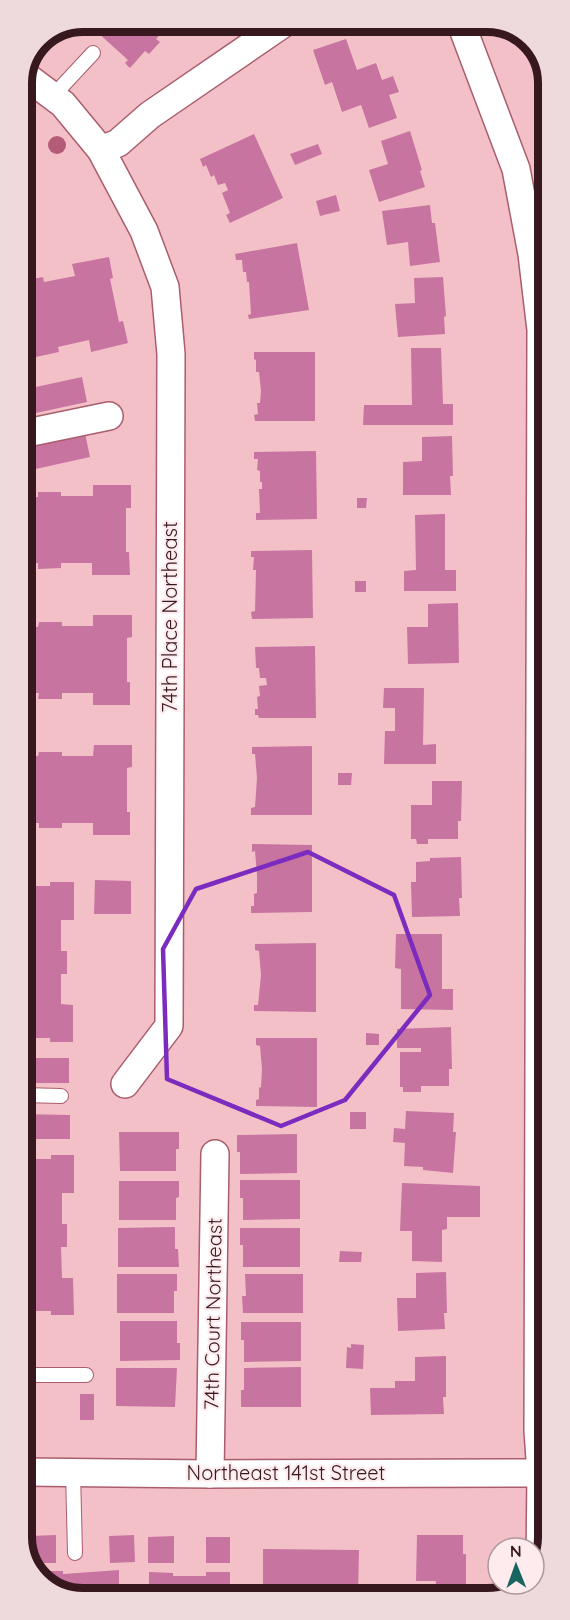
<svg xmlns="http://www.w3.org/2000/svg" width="570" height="1620" viewBox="0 0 570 1620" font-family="Quicksand,sans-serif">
<rect width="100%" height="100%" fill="#f4c0c8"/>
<g fill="#c874a0">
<path d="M82 21H167L170 24 156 39 160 42 149 54 145 51 130 68 125 63 128 60 97 32 96 33 86 24 84 27 79 22Z"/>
<path d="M346 39 357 70 376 63 382 80 393 76 399 92 389 95 397 118 369 128 361 105 342 112 332 82 325 85 313 50Z"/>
<path d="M410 131 422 170 420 171 425 187 379 202 369 170 388 164 381 141Z"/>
<path d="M254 134 283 198 230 223 226 215 230 213 222 193 228 190 225 183 218 185 214 175 211 177 206 165 203 167 200 159Z"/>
<path d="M318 144 322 154 295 165 290 154Z"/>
<path d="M336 195 340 211 320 216 316 201Z"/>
<path d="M430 205 432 223H435L440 262 410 266 408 242 387 245 382 211Z"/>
<path d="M297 243 309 310 249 319 248 315 251 314 249 282H247L246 272H243L242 260H236L235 254Z"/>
<path d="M109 257 113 278 110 279 119 322 123 321 128 343 91 352 89 340 58 347 59 352 36 357 35 352 21 355V281L43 277 44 282 75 276 72 264Z"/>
<path d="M443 277 446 316 444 317 445 334 398 337 395 304 415 303 414 278Z"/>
<path d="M411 348H441L443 404H453V425H363L364 405H412Z"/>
<path d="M254 352H315V421H255L254 415 258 414 257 403H260L261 391 259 372H256V360L254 359Z"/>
<path d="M82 377 87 402 22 416V390Z"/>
<path d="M85 433 90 457 22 472V447Z"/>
<path d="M452 436 453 476H450L451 495H403V462L422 461V437Z"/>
<path d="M316 451 317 519 256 520V513H260L259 489H262V482H260V471L257 470 258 459H254V452Z"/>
<path d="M93 485H131V508H126V552H129L130 575H92V563H61V568L38 569V563H22V497H38V492H61V496H93Z"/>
<path d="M357 498H367L366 508H357Z"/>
<path d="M445 514V570H456V591H404V571L416 570 415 515Z"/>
<path d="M312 550 313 618 252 619 251 612 255 611 256 570H253L254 557H251V551Z"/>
<rect x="355" y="581" width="11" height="11"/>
<path d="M458 603 459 663 408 664 407 627H428V604Z"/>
<path d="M93 615H132V637L127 638V682H130V705H93V693H62V699H38L39 693H22V626L38 627 39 622H62V626H93Z"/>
<path d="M315 646 316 718H259L258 715H255V709H258L257 697 260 696 259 686 267 685 266 678H260L259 668H256L255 647Z"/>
<path d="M384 688H424L423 745 436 744V764H384L385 731H395V708H383Z"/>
<path d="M94 745H132V767L127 768V812H130V835H93V823H62V828H39V823H22V756H38L39 752H62V756H93Z"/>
<path d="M312 746V815H251V808L255 807 257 778 255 754H252V747Z"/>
<path d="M338 773H352L351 785H338Z"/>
<path d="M432 781H462L461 821H458V839H428V844H417L416 839H411V805H432Z"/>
<path d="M252 844 312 845V912L251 913V906H254V894L257 893V875L255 851 252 852Z"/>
<path d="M461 857 462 898H459L460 916 412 917 411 882H416V862L430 861V858Z"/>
<path d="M95 880 131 881V914H94Z"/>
<path d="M50 882H74V920H61V951H67V974H61V1004L73 1005V1042H50V1038H22V886H50Z"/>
<path d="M396 934H442V989H453V1010L401 1009V969L395 968Z"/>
<path d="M316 943V1012L254 1011V1005H258L261 975 259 951 255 950V944Z"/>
<path d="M451 1027 452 1069H449V1086H421V1092H403V1087H400V1052H421V1048H397V1029Z"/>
<path d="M366 1033 379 1034V1045H366Z"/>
<path d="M256 1038H317V1107L256 1106V1100L259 1099V1088L261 1087 262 1069 260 1046 256 1045Z"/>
<rect x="22" y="1058" width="47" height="25"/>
<path d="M406 1111 454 1113 453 1132H456L453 1173 423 1170V1167L404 1166 405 1143 393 1142 394 1128 405 1129Z"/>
<rect x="350" y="1112" width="16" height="17"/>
<path d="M22 1114 70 1115V1139H22Z"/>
<path d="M119 1132H179V1149H176V1171H120Z"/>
<path d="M297 1134V1173L240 1174V1152H237V1135Z"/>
<path d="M51 1155H74V1193H62V1224H67V1247H61L62 1278H73L74 1315H51V1311H23L22 1159H51Z"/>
<path d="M240 1180H300V1219L243 1220V1198H240Z"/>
<path d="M119 1181H179V1197L176 1198V1220H119Z"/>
<path d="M402 1183 480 1186V1217H447V1229L442 1230V1262L412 1261V1231H400Z"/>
<path d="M175 1227V1249H178L179 1267H118V1228Z"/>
<path d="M240 1228H300V1267H243V1245H240Z"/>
<path d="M340 1251 362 1252 361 1262H339Z"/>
<path d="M446 1272 447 1313H444L445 1329 398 1331 397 1298H416V1273Z"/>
<path d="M117 1274H177V1291H174V1313H117Z"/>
<path d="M245 1274H303V1313H243L242 1296H246Z"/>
<path d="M120 1321H177V1343H180V1360L120 1361Z"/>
<path d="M241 1322H301V1361L244 1362V1340H241Z"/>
<path d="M351 1344 364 1345 363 1369 346 1368 347 1347 351 1348Z"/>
<path d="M446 1356V1397H443L444 1414 371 1415 370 1388H395V1381H415V1357Z"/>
<path d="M301 1367V1407H241V1390H244V1368Z"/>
<path d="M116 1368H177L175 1407 116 1406Z"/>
<rect x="80" y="1394" width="14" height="26"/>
<path d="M56 1535V1563H30V1536Z"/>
<path d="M134 1535 135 1562 110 1563 109 1536Z"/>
<path d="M417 1535H463V1554H466V1594H435L436 1581H416Z"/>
<path d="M174 1536V1563H148V1537Z"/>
<rect x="206" y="1537" width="24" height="26"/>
<path d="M263 1549 359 1550 358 1598H263Z"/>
<path d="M119 1570V1599H78L41 1582V1571H63V1574Z"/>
<path d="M149 1572 173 1573V1576H206V1572H230V1598L149 1599Z"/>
</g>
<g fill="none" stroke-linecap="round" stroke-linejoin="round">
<g stroke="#aa5d6c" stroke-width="16">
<g id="service">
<path d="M53 96 93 53"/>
<path d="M22 1095 61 1096"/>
<path d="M23 1375H86"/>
<path d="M73 1472 75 1553"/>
</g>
</g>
<g stroke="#aa5d6c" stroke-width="30">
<g id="minor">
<path d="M460 21 516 169 532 254 541 330 538 1431 541 1473 540 1564"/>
<path d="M23 74 63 104 101 150 118 143 150 115 287 21"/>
<path d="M101 150 144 231 165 287 171 354 169 1026 125 1084"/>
<path d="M22 434 109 416"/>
<path d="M23 1472 210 1474 549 1473"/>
<path d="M210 1474 215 1154"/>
</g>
</g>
<use href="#service" stroke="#fff" stroke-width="14"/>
<use href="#minor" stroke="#fff" stroke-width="27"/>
</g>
<circle fill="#b35b77" cx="57" cy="145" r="9"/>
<path fill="none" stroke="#7b2cbf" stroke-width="4.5" stroke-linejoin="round" d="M308 852 394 895 430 995 345 1100 281 1126 167 1079 163 949 196 889Z"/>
<g text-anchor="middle" stroke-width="4.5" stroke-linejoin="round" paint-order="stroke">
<g font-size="20" fill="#38181f" stroke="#feebee">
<text transform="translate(170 617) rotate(-90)" y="7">74th Place Northeast</text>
<text transform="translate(213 1314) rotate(-89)" y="7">74th Court Northeast</text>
<text x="286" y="1480">Northeast 141st Street</text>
</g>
</g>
<path d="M0 0H570V1620H0ZM83 32H487A51 51 0 0 1 538 83V1537A51 51 0 0 1 487 1588H83A51 51 0 0 1 32 1537V83A51 51 0 0 1 83 32Z" fill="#eedadd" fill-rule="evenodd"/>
<path fill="none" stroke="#38181f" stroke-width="8" d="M83 32H487A51 51 0 0 1 538 83V1537A51 51 0 0 1 487 1588H83A51 51 0 0 1 32 1537V83A51 51 0 0 1 83 32Z"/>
<g transform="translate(516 1566) rotate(359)"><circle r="28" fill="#feebee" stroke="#af979b" stroke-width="1.5"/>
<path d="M0-4.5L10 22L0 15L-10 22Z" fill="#186560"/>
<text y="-9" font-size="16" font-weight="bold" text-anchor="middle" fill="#38181f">N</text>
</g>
</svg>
